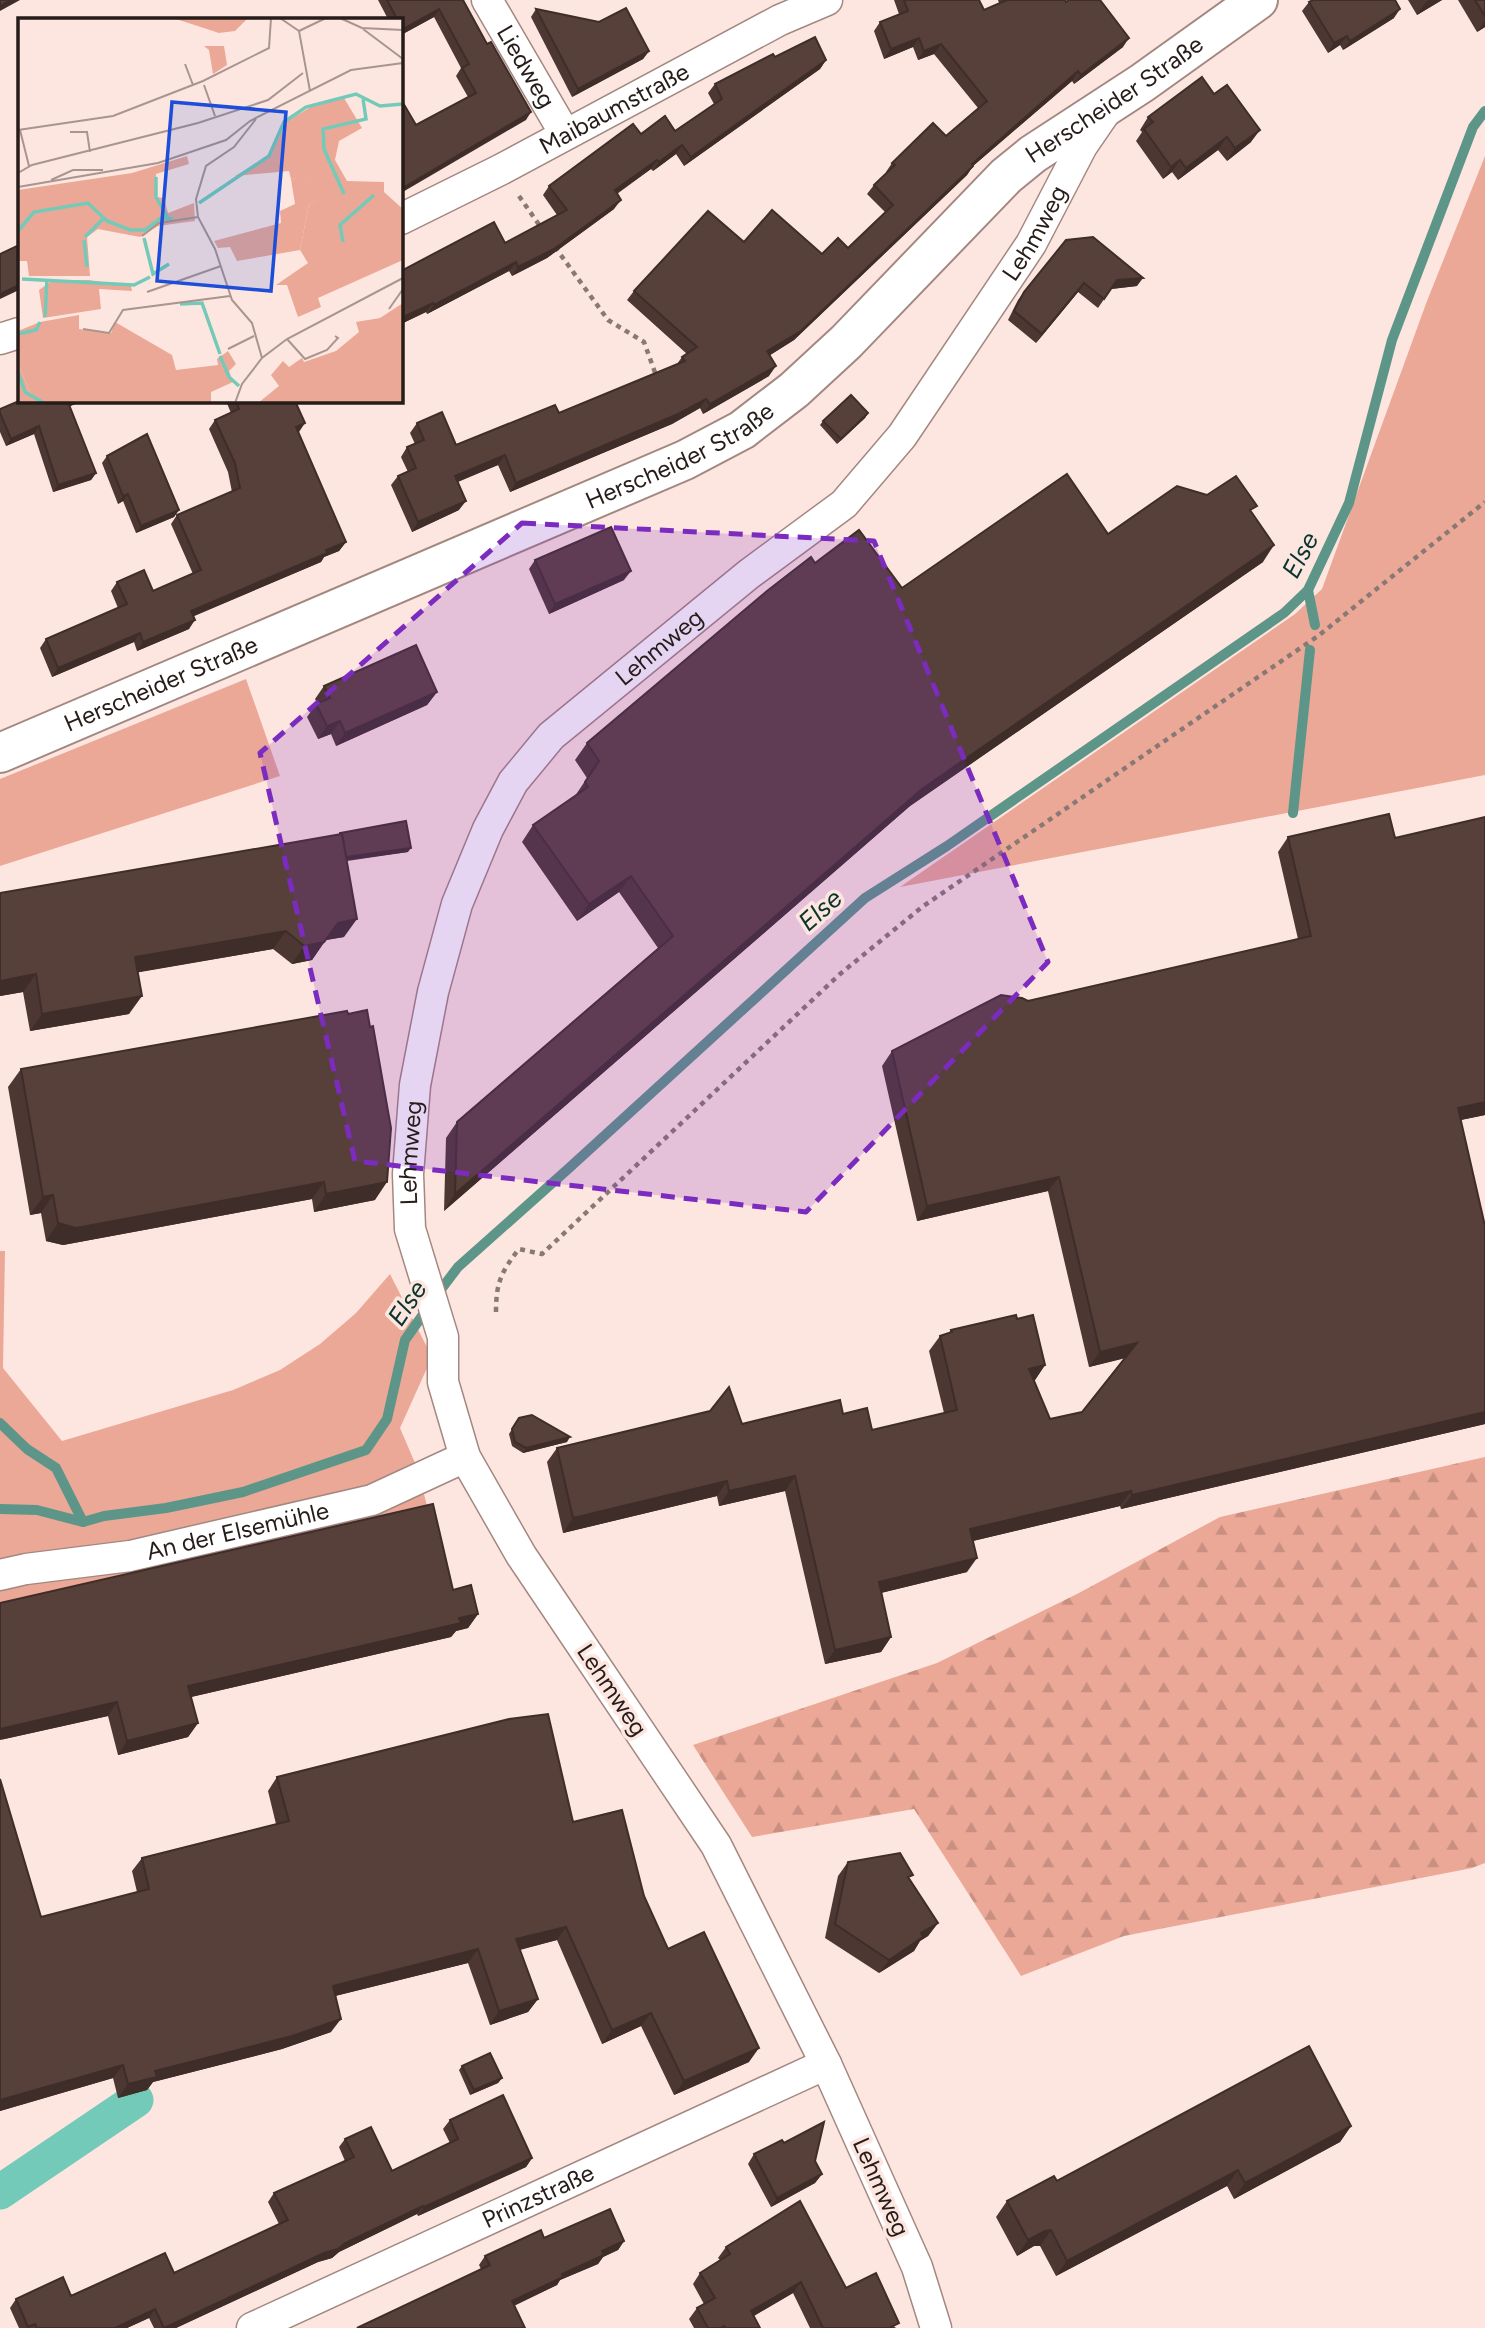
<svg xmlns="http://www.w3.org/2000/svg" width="1485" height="2328" viewBox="0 0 1485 2328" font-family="Figtree,sans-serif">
<defs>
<pattern id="forest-firs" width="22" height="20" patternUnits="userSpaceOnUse" patternTransform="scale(1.75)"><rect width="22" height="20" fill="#eba897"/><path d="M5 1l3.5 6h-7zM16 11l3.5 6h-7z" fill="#c99082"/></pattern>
</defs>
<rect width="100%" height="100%" fill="#fee6e0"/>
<g fill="#eba897">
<path d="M1485 156V775L900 887 1295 614 1322 589 1427 301Z"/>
<path d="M246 679 280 776 0 866V779Z"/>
<path d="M0 1251H5L3 1368 62 1441 233 1390 280 1370 320 1344 356 1313 390 1274 432 1357 400 1428 418 1470 428 1510 0 1607Z"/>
</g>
<path fill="url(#forest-firs)" d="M1485 1457V1863L1472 1868 1124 1936 1021 1976 914 1809 752 1837 693 1745 937 1663 1077 1594 1220 1517Z"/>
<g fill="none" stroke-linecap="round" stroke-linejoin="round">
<g stroke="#5d9688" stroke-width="10">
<path d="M1308 590 1315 625"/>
<path d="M1293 813 1310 650"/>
<path d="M436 1296 458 1267 568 1169 865 898 947 846 1284 613 1308 590 1349 503 1392 340 1473 127 1485 111"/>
<path d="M0 1423 27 1449 56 1468 83 1522"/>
<path d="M0 1509 37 1510 83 1522 104 1516 166 1508 243 1492 366 1450 387 1419 405 1340 427 1309"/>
</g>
<path stroke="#74cab8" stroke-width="35" d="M0 2192 136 2100"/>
<g stroke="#a38881" stroke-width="33">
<g id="minor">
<path id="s1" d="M487 0 565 134"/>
<path id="s2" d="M401 219 500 170 780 20 827 0"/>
<path d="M0 339 19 333"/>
<path id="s3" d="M0 1575 26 1569 130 1556 372 1500 465 1457"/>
<path id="s4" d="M252 2328 826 2064"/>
<path id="s5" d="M936 2328 917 2267 826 2064 716 1845 521 1555 465 1457 443 1382V1337L410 1229 408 1174 415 1085 433 992 457 904 488 829 513 782 551 736 749 574 844 504 902 436 1031 244 1082 146 1106 111"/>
</g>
</g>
<g stroke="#a38881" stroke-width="42">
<g id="secondary">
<path id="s6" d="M0 753 685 460 742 430 794 390 846 342 1006 176 1033 154 1142 83 1258 0"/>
</g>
</g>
<g stroke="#897974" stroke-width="4.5" stroke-dasharray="5 5" stroke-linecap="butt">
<path d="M519 196 542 229"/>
<path d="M555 247 608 320 644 342 657 378"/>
<path d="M496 1312C496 1283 501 1272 519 1249L542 1254 840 974 922 907 1318 636 1485 502"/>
</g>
<use href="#minor" stroke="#fff" stroke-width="30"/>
<use href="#secondary" stroke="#fff" stroke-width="38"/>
</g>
<g fill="#4c3732">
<path d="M378 0H463L526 120 416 125 468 97 456 76 461 68 434 17 401 35V19H388Z"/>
<path d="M894 0H979L984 10 999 3 998 0H1065L1123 47 1074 84 1072 81 973 166 967 175 794 340 770 355 769 376 703 414 700 408 672 424 510 492 498 465 458 482 459 510 412 532 391 485 398 476 408 472 401 457 407 447 415 444 410 433 417 423 456 445 559 413 677 364 682 357 687 354 627 300 634 291 744 242 822 254 848 248 885 212 867 194 874 185 887 173 886 172 892 163 946 136 978 108 934 54 918 60 913 47 884 59 874 31 880 22 899 14Z"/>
<path d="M1408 0H1442L1417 15Z"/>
<path d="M1458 0H1485V27L1477 32Z"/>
<path d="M1309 2 1394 18 1343 50 1340 45 1328 53 1302 11Z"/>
<path d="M536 9 649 51 643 59 572 97 531 17Z"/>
<path d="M775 57 826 60 820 69 684 166 676 154 653 171 651 169 617 194 614 209 547 258 512 276 509 271 427 314 426 312 401 324V271L505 243 557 215 543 195 549 186 641 134 675 131 714 104 708 93 715 84Z"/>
<path d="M1148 117 1251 142 1227 161 1218 150 1178 180 1172 172 1163 179 1136 141 1142 132 1140 130Z"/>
<path d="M1066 240 1137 286 1111 289 1098 308 1078 292 1036 343 1008 320 1018 300 1024 292Z"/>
<path d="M83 401 70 406 96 473 91 480 53 492 34 434 6 446 0 432V409Z"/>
<path d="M226 401H295L299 433 346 542 339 551 324 557 321 562 193 616 189 629 137 651 134 642 52 677 40 648 46 639 118 608 111 591 117 582 153 591 193 574 171 524 177 515 232 492 228 472 209 429 215 420 231 413Z"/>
<path d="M868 413 865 418 837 444 820 425 823 421Z"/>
<path d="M107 456 179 510 174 517 136 533 123 501 118 504 102 463Z"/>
<path d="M1252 512 1263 562 910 806 444 1211 446 1138 457 1122 658 948 619 892 577 921 522 842 533 825 575 796 587 778 575 760 587 743 815 563 902 588 1108 534Z"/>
<path d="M535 560 624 580 549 614 529 569Z"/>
<path d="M324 686 437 692 427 705 336 746 331 734 318 739 307 717 317 703 315 699Z"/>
<path d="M1485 817V1115L1460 1120 1485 1226V1424L1121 1509 1120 1506 973 1541 967 1572 881 1593 891 1637 881 1652 825 1664 785 1491 719 1506 717 1496 563 1533 547 1462 557 1448 742 1424 843 1414 872 1430 944 1413 929 1351 940 1336 949 1333 951 1330 1017 1319 1045 1365 1035 1380H1034L1050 1419 1082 1412 1124 1358 1089 1367 1048 1191 917 1221 882 1066 892 1051 1028 1001 1298 939 1278 852 1288 837 1395 838Z"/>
<path d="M340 833 408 852 347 861 344 937 326 940 312 960 292 964 273 949 138 972 129 1014 30 1031 23 992 0 996V893L338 835Z"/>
<path d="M21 1069 375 1200 314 1212 312 1199 63 1245 46 1241 41 1213 30 1215 8 1087Z"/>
<path d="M519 1418 567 1442 523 1453 512 1446 509 1434Z"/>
<path d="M453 1590 478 1614 468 1628 456 1631 451 1637 191 1697 198 1723 188 1737 118 1755 108 1716 0 1740Z"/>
<path d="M277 1777 573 1822 644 1896 668 1949 749 2062 674 2095 641 2026 602 2044 557 1940 520 1950 538 1999 528 2012 490 2025 468 1963 335 1996 331 2032 282 2049 153 2082 147 2090 118 2098 113 2078 0 2111V1779L41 1917 137 1892 132 1871 142 1858 276 1824 268 1791Z"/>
<path d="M848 1862 910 1879 938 1923 928 1936 920 1941 914 1951 879 1973 825 1938 838 1876Z"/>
<path d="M462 2066 502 2078 498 2083 470 2095 459 2070Z"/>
<path d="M450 2120 532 2158 526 2167 418 2216 417 2214 339 2252 332 2258 318 2262 176 2328H154L149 2318 127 2328H19L10 2308 16 2299 71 2296 174 2273 279 2224 268 2202 274 2193 345 2161 339 2147 345 2139 392 2171 450 2143 443 2129Z"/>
<path d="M1351 2126 1340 2142 1234 2199 1227 2186 1056 2276 1040 2246H1034L1017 2256 996 2217 1007 2201 1057 2181Z"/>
<path d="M754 2154 815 2161 822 2174 815 2183 771 2207 748 2164Z"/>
<path d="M544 2238 624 2241 618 2250 603 2257 598 2264 560 2280 557 2285 514 2306 481 2269 479 2265 485 2256Z"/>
<path d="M726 2247 846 2288 896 2328H810L793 2293 754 2316 760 2328H694L689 2319 697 2308 704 2304 693 2284 700 2273 720 2260 718 2258Z"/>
</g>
<g fill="#3e2d29">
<path d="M11 0H20L0 11V6Z"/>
<path d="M1429 0H1442L1417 15 1426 2Z"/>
<path d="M439 9 434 17 401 35V32L403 29Z"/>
<path d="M1400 9 1394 18 1343 50 1350 41Z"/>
<path d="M1485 21V27L1477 32Z"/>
<path d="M1347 36 1340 45 1328 53 1334 43Z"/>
<path d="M919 38 913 47 884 59 891 49Z"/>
<path d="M1129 38 1123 47 1074 84 1081 75Z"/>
<path d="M941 44 934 54 918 60 924 51Z"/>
<path d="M649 51 643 59 572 97 578 89Z"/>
<path d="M826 60 820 69 684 166 691 157Z"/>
<path d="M1078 71 1072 81 973 166 967 175 794 340 761 361 767 351 972 164Z"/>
<path d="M531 112 526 120 401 193V189Z"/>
<path d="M1260 130 1251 142 1227 161 1235 148Z"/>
<path d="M1227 137 1218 150 1178 180 1186 168Z"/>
<path d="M682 145 676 154 653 171 659 162Z"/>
<path d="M657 160 651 169 608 199 615 190Z"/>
<path d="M1180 160 1172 172 1163 179 1171 167Z"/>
<path d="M621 200 614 209 547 258 512 276 518 267Z"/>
<path d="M516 262 509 271 427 314 434 305Z"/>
<path d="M1143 278 1137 286 1111 289 1117 280Z"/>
<path d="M1084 283 1078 292 1036 343 1042 334Z"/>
<path d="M19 285V290L0 299V294Z"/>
<path d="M433 303 426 312 401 324V318Z"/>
<path d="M776 366 769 376 703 414 710 404Z"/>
<path d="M706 399 700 408 672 424 510 492 516 483Z"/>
<path d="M70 401H83L63 409 68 402Z"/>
<path d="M868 413 865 418 837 444 841 439Z"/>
<path d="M305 423 299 432 296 427Z"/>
<path d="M39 426 34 434 6 446 11 439Z"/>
<path d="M505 455 498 465 449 485 455 476Z"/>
<path d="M96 473 91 480 53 492 58 485Z"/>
<path d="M128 494 123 501 118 504 123 496Z"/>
<path d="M466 501 459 510 412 532 418 522Z"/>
<path d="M179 510 174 517 136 533 141 526Z"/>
<path d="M346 542 339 551 324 557 321 562 185 620 191 611Z"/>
<path d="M1274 545 1263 562 910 806 444 1211 455 1194 922 789Z"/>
<path d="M631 571 624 580 549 614 555 604Z"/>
<path d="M195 620 189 629 137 651 143 642Z"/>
<path d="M140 633 134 642 52 677 58 668Z"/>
<path d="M437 692 427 705 336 746 345 733Z"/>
<path d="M340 721 331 734 318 739 327 726Z"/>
<path d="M411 848 408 852 341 861 345 857Z"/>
<path d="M631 876 619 892 577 921 589 904Z"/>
<path d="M357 919 344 937 326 940 338 923Z"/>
<path d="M286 931 273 949 123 975 135 957Z"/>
<path d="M324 942 312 960 292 964 304 946Z"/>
<path d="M36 974 23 992 0 996V981Z"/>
<path d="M142 996 129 1014 30 1031 42 1014Z"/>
<path d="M1485 1102V1115L1447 1123 1458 1108Z"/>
<path d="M1059 1177 1048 1191 917 1221 927 1206Z"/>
<path d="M324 1182 312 1199 63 1245 46 1241 58 1223Z"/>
<path d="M387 1182 375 1200 314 1212 326 1194Z"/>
<path d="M53 1195 41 1213 30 1215 43 1197Z"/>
<path d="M1137 1343 1126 1358 1089 1367 1100 1352Z"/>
<path d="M1045 1365 1035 1380 1019 1384 1029 1369Z"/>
<path d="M1485 1412V1424L1121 1509 1132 1495Z"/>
<path d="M570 1437 567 1442 523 1453 526 1448Z"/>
<path d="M795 1476 785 1491 719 1506 729 1491Z"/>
<path d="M727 1481 717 1496 563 1533 573 1518Z"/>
<path d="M1131 1491 1120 1506 960 1544 970 1529Z"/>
<path d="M977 1558 967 1572 868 1596 879 1582Z"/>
<path d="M478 1614 468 1628 456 1631 451 1637 178 1700 188 1686Z"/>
<path d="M891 1637 881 1652 825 1664 835 1650Z"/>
<path d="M117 1702 108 1716 0 1740V1729Z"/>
<path d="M198 1723 188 1737 118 1755 127 1741Z"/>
<path d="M938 1923 928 1936 920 1941 914 1951 879 1973 889 1960 921 1933Z"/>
<path d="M566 1927 557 1940 506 1953 516 1939Z"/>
<path d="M478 1949 468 1963 323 1999 333 1986Z"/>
<path d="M538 1999 528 2012 490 2025 499 2011Z"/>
<path d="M651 2013 641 2026 602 2044 612 2030Z"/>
<path d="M341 2019 331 2032 282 2049 153 2082 147 2090 118 2098 128 2084 155 2071Z"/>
<path d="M759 2048 749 2062 674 2095 684 2081Z"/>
<path d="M123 2065 113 2078 0 2111V2100Z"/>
<path d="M502 2078 498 2083 470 2095 474 2090Z"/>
<path d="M1351 2126 1340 2142 1234 2199 1245 2183Z"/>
<path d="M532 2158 526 2167 418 2216 424 2207Z"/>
<path d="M1238 2170 1227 2186 1056 2276 1067 2261Z"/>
<path d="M822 2174 815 2183 771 2207 777 2198Z"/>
<path d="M423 2206 417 2214 339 2252 332 2258 318 2262 176 2328H164Z"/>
<path d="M1051 2230 1040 2246H1034L1017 2256 1028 2240 1045 2231Z"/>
<path d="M624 2241 618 2250 603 2257 598 2264 560 2280 557 2285 506 2309 512 2301 602 2251Z"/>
<path d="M801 2282 793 2293 743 2322 751 2311Z"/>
<path d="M155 2309 149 2318 127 2328H115Z"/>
</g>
<g fill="#58403a" stroke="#3e2d29" stroke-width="2">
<path d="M0 0H11L0 6Z"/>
<path d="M387 0H463L487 44 491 42 531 112 401 189V102L402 101 416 125 476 93 462 68 469 64 439 9 403 29 401 26V19H397Z"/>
<path d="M904 0H979L984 10 1007 0H1065L1066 2 1069 0H1100L1129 38 1081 75 1078 71 972 164 973 166 801 331 767 351 776 366 710 404 706 399 678 414 516 483 505 455 455 476 466 501 418 522 398 476 416 468 407 447 424 440 417 423 442 412 456 445 555 405 559 413 685 361 682 357 697 347 634 291 708 211 744 242 772 210 822 254 838 238 848 248 893 205 874 185 895 165 892 163 933 123 946 136 987 101 941 44 924 51 919 38 891 49 880 22 908 11Z"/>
<path d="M1313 0H1395L1400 9 1350 41 1347 36 1334 43 1309 2Z"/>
<path d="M1475 0H1485V16Z"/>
<path d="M626 8 649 51 578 89 536 9 599 22Z"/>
<path d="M815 37 826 60 691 157 682 145 659 162 657 160 615 190 621 200 554 249 518 267 516 262 434 305 433 303 401 318V271L494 222 505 243 567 210 549 186 633 124 641 134 665 116 675 131 722 99 715 84 773 54 775 57Z"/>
<path d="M1202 77 1214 94 1227 85 1260 130 1235 148 1227 137 1186 168 1180 160 1171 167 1144 129 1153 122 1148 117Z"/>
<path d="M1093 237 1143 278 1117 280 1104 299 1084 283 1042 334 1014 311 1024 292 1066 240Z"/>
<path d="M19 245V285L0 294V254Z"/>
<path d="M851 395 868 413 841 439 823 421Z"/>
<path d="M19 401H70L68 402 96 473 58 485 39 426 11 439 0 413V409Z"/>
<path d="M236 401H295L305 423 296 427 346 542 326 550 327 553 191 611 195 620 143 642 140 633 58 668 46 639 127 604 117 582 144 570 153 591 201 570 177 515 240 488 235 463 215 420 239 409Z"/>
<path d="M147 434 179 510 141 526 128 494 123 496 107 456Z"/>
<path d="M1067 474 1108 534 1177 486 1207 495 1236 476 1257 506 1250 510 1274 545 922 789 455 1194 457 1122 673 936 631 876 589 904 533 825 588 787 585 782 599 761 587 743 767 591 811 557 815 563 859 530 902 588Z"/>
<path d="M611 527 631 571 555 604 535 560Z"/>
<path d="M416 645 437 692 345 733 340 721 327 726 316 704 330 698 324 686Z"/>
<path d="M1389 814 1395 838 1485 817V1102L1458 1108 1485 1226V1412L1132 1495 1131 1491 970 1529 977 1558 879 1582 891 1637 835 1650 795 1476 729 1491 727 1481 573 1518 557 1448 710 1411 729 1387 742 1424 840 1400 843 1414 867 1408 872 1430 957 1410 940 1336 952 1332 951 1330 1016 1315 1017 1319 1033 1315 1045 1365 1029 1369 1050 1419 1082 1412 1137 1343 1100 1352 1059 1177 927 1206 892 1051 1001 995 1022 998 1028 1001 1311 936 1288 837Z"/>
<path d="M406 821 411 848 346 857 342 834 340 835V833Z"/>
<path d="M342 834 357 919 338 923 324 942 304 946 286 931 135 957 142 996 42 1014 36 974 0 981V893Z"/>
<path d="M367 1010 370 1027 373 1026 391 1128 387 1182 326 1194 324 1182 76 1228 58 1223 53 1195 43 1197 21 1069 347 1011 348 1014Z"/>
<path d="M532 1415 570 1437 526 1448 515 1442 512 1429 519 1418Z"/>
<path d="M433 1504 453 1590 471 1585 478 1614 459 1618 461 1623 188 1686 198 1723 127 1741 117 1702 0 1729V1603Z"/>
<path d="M548 1714 573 1822 622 1810 644 1896 668 1949 704 1932 759 2048 684 2081 651 2013 612 2030 566 1927 516 1939 538 1999 499 2011 478 1949 333 1986 341 2019 292 2036 155 2071 157 2077 128 2084 123 2065 0 2100V1779L41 1917 149 1889 142 1858 289 1821 277 1777 509 1719Z"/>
<path d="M900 1853 913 1875 908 1877 938 1923 921 1933 923 1937 889 1960 835 1924 848 1862Z"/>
<path d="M1309 2046 1351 2126 1245 2183 1238 2170 1067 2261 1051 2230 1045 2231 1028 2240 1007 2201 1054 2176 1057 2181Z"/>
<path d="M490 2053 502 2078 474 2090 462 2066Z"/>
<path d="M503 2095 532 2158 424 2207 423 2206 345 2243 338 2249 324 2253 164 2328 155 2309 115 2328H37L35 2324 28 2327 16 2299 63 2277 71 2296 165 2253 174 2273 288 2220 274 2193 354 2157 345 2139 371 2127 392 2171 458 2139 450 2120Z"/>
<path d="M824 2122 815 2161 822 2174 777 2198 754 2154 782 2140 784 2143Z"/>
<path d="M800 2201 846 2288 876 2273 899 2323 889 2328H823L801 2282 751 2311 760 2328H725L724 2326 721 2328H708L697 2308 715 2298 700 2273 730 2254 726 2247Z"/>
<path d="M610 2209 624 2241 602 2251 604 2255 562 2274 563 2277 512 2301 525 2328H357L490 2265 485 2256 541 2230 544 2238Z"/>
</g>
<path fill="#7b2cbf" fill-opacity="0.2" stroke="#7b2cbf" stroke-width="5" stroke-dasharray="14 9" stroke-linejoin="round" d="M522 523 874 541 1048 962 806 1212 355 1161 260 753Z"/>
<g text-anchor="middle" stroke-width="7" stroke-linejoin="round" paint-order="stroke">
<g font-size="24" fill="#261c19" stroke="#fee6e0">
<text dy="8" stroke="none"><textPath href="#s1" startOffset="77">Liedweg</textPath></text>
<text dy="8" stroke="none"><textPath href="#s6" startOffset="1309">Herscheider Straße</textPath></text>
<text dy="8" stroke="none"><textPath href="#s2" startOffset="240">Maibaumstraße</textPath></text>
<text dy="8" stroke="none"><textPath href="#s5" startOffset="2460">Lehmweg</textPath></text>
<text dy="8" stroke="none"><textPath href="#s6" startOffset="742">Herscheider Straße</textPath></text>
<text dy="8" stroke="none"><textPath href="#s5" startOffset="1894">Lehmweg</textPath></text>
<text dy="8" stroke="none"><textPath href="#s6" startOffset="175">Herscheider Straße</textPath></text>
<text dy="8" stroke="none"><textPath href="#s5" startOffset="1306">Lehmweg</textPath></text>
<text dy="8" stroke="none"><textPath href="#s3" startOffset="242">An der Elsemühle</textPath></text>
<text transform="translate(612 1690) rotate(56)" y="8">Lehmweg</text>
<text transform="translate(881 2187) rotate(66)" y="8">Lehmweg</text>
<text dy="8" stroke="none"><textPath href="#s4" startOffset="315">Prinzstraße</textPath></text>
</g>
<g font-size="26" font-style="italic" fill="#09342c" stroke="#fee6e0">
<text transform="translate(1300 555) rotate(-62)" y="9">Else</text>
<text transform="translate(820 910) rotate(-42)" y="9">Else</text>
<text transform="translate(407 1303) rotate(-56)" y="9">Else</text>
</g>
</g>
<g transform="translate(18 18)">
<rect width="385" height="385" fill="#fee6e0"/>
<path d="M155 0H228L229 1 217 13 201 15ZM186 28H206L209 47 195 56 191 32ZM326 80 344 110 321 123 317 142 329 163 366 164V174L385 191V242L300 280 303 289 280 299 269 267H258L290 245 282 232 291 186 301 181 292 159 273 161 271 153 217 158 252 138 269 103 298 86ZM169 138 171 146 138 156 139 179 146 180 150 195 176 185 177 203 140 208 122 219 80 211 69 219 72 258H11L9 243H0V172L114 155ZM35 262H71L113 268 114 273 81 271 83 291 25 300 21 272ZM61 297V311L93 315 97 304 154 337 158 352 200 347 199 341 210 333 218 346 211 353 215 364 193 374V385H28L13 377 0 345V328L22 304Z" fill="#eba897"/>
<path d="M292 158 302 181 291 186 282 232 219 243 212 229 200 230 196 223 263 205 262 193 277 186 273 161ZM385 285V385H240L261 368 253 357 265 343 271 349 284 340 286 344 318 333 341 314 338 304 362 300ZM22 304 28 322 0 328V313ZM0 345 13 377 28 385H0Z" fill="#eba897"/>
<path fill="none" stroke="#74cab8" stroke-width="3.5" d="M138 159V179L150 200M326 176 306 131 305 111 348 101 345 81M181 185 251 138 266 104 288 89 338 76 362 88 385 86M0 213 16 194 70 185 89 203 112 212H127L143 200 155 201M67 219 86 200M126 220 135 256 151 246M66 222 69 249M325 224 322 207 356 177M4 261 116 267 132 259M162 286 184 285 202 336M27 299 29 261M0 316 18 312 22 304M202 338 211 359 221 368M0 354 7 374 26 385"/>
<path fill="none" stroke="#a89590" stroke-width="2" d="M262 0 281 13 292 73M322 0 344 10 385 12M345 11 385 41M281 13 308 0M167 46 175 67M186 67 197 98M238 101 216 129 188 148 178 181 180 199 197 231 214 282 234 305 244 340M0 112 95 98 185 63 251 30 253 0M2 112 11 148M52 114H69L72 134M0 155 14 147 180 105 250 82 285 55M33 162 55 152H85M0 169 140 145 208 122 232 103 333 52 385 45M124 218 141 205 180 199M129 274 203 248M371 291 385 271M65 311 91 315 105 292 212 278M269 321 287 341 309 332 320 320 317 318M210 331 236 318M217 385 224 366 244 340 269 321 385 260"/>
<path fill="#1d4ed8" fill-opacity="0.15" stroke="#1d4ed8" stroke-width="3.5" d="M154 84 268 94 253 273 139 263Z"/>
<rect width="385" height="385" fill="none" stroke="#261c19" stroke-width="3.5"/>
</g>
</svg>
